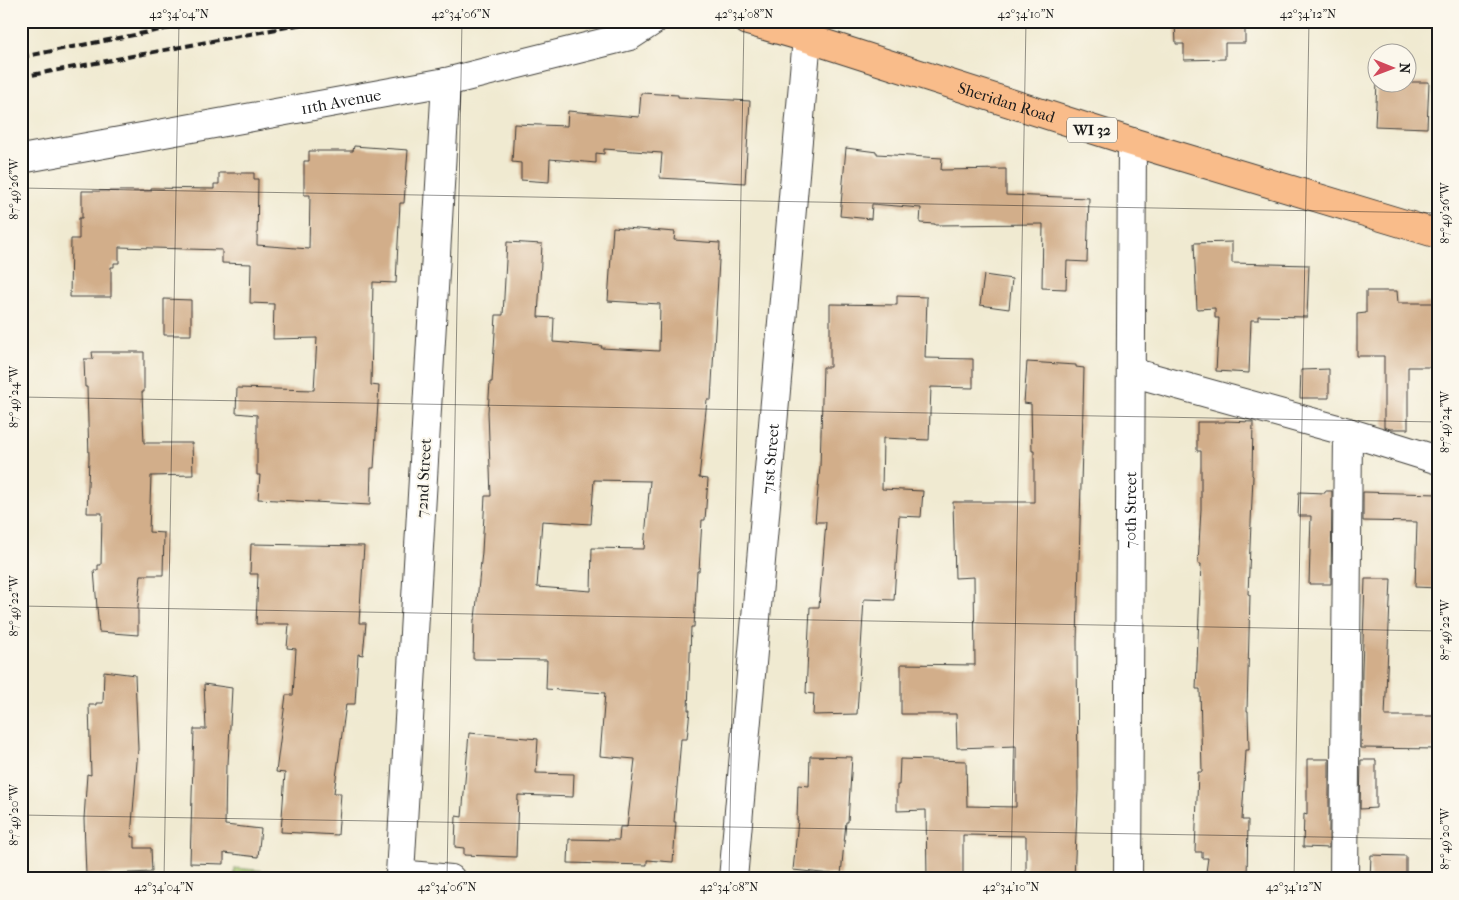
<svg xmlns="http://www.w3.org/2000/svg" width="1459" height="900" viewBox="0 0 1459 900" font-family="'IM FELL French Canon',serif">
<rect width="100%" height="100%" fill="#fbf7ec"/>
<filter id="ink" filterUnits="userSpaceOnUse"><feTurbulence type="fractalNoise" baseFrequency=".02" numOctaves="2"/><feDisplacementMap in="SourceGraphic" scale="10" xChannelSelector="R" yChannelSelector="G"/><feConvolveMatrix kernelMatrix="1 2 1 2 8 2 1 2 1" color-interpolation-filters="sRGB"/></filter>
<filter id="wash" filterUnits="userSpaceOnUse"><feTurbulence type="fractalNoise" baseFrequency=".0096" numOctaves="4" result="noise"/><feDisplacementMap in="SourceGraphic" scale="20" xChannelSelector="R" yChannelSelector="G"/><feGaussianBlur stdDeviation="1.12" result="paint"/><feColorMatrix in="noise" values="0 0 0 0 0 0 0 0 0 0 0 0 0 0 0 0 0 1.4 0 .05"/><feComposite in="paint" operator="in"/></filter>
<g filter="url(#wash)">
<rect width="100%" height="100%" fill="#f0ead1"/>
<path fill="#a3c66f" stroke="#607146" d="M235 868 353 879H234Z"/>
<g id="blocks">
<g fill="#d2ae8a" fill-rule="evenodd">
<path d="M1175 21H1245V43H1225V59L1184 60V44H1176Z"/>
<path d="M1377 82H1429L1427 128 1375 126Z"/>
<path d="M641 93 678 95V97L750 101 745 183 660 178 662 153 604 149V154L596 153V163L550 159 549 182 521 180V163L512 162 514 124 567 126 568 111 639 117Z"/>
<path d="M354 146 408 150 404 203H400L396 283 373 282 371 385 379 386 374 468H371L370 505 258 499 260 475H257V415L236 413 237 388 314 390 317 338 273 339 274 304 250 303 251 264 222 263V250L119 247V263H114V267H111V297H70L71 239H79V218H82V191H151V188L214 189V184H219V173H254V179H258L257 245 309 249 310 195H304V161H309V151H353Z"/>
<path d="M846 148 877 152V154L942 158 941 170 1006 169V195L1089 198 1087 262 1067 261 1066 289 1042 288 1043 224 935 225V224L920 223 921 208 872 204 871 219 840 216Z"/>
<path d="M613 227 675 232 674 240 720 243 711 400H707L699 478 708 479 705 520H702L699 571H697L694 627H691L688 710H690L687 739H681L674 822H676L673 862 647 860V865L568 863 569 839 619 840 620 827H627L635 759 600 756 605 693 546 689 547 660 473 659 474 619H475L482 552 485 496H491L488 412 490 382H492L496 315H503L507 242 542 244 538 317 554 318 553 342 602 346 601 348 659 351 660 304 608 301ZM594 480 650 481 644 549 592 548 591 591 537 587 542 521 591 524Z"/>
<path d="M1232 242V263L1309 265 1307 317 1258 316V320H1251L1249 373 1216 371 1219 318H1215V308L1197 309 1194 243Z"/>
<path d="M984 275 1012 279 1009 309 980 305Z"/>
<path d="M1366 291H1397L1398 303H1438V367H1408V429H1390L1384 427V356H1357V314L1366 313Z"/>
<path d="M897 296 927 297 925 358 973 359V388L931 387 929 440 883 438 882 489 923 491 921 517 899 516 894 600 864 599 857 714 813 715 814 694 806 693 810 607H819L826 522H815L820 466 823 367H830V304L897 305Z"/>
<path d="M164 299 191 300V335H164Z"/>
<path d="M92 352H144V392H142L144 443H192L193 475 151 476 149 532 164 533 163 575H141L138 607V635L99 632 94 570H98V565H101L102 513H87L89 458 87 387H85L84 359H93Z"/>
<path d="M1027 362 1076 365V367L1084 368 1077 641 1078 790 1074 879H1026V836L963 835V879H927L926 810 897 811V785H899L900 759 966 761 967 806 1016 807V746L957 748 956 714H901V664L975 665 974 577 955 578 953 502H1034V451H1032L1031 404 1024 403Z"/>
<path d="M1329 369V398H1300L1301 370Z"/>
<path d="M1225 421 1253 422 1252 475 1253 476 1248 594 1250 595 1247 711H1248L1249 750H1246L1242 820H1248L1247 879H1205L1208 858H1202V852H1195L1198 772H1202L1200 689H1196L1201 564H1198L1201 509V451H1197V422H1225Z"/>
<path d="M1325 491H1332L1331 584H1309L1311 516H1298L1299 492 1325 493Z"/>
<path d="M1363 492 1438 494V588L1415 587 1417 522 1363 521Z"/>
<path d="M251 544 364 546 359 623H366L363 655 358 654 355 704H346L334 793H341L338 835 281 832 285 773 276 772 286 695H293L296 649 287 648 289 624H256L258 574H250Z"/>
<path d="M1365 579H1391L1385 716H1438V749L1361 748 1362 670Z"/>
<path d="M104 671 135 675 138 749 131 837H135V848H151L152 872 86 875 84 819 87 774 91 775 89 705H96V703H103Z"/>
<path d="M204 684 232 688 228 764H226L225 825 261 829 258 857 224 853V864L190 863 194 729H206Z"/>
<path d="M469 733 538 739 536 773 574 774 573 797 518 795 516 857 464 855V848L455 847 456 816 462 817Z"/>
<path d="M810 756 852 757 848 822H846L841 875 793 870 798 820H797L798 785 809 786Z"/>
<path d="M1307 759H1329V848L1303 847 1304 814 1307 815Z"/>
<path d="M1361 760H1376V808L1360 809Z"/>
<path d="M1371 855 1406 856V879H1370Z"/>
</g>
</g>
</g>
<g filter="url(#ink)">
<use href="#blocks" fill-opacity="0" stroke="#3c3b37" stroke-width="1"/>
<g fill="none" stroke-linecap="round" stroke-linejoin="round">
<g stroke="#3c3b37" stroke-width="30">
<g id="minor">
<path d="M446 82 400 874 451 879"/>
<path id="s1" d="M21 159 446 82 630 36 653 21"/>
<path d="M1131 372 1348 432 1438 460"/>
<path id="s2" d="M733 879 807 38"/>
<path id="s3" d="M1128 879 1132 142"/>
<path d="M1344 879 1348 432"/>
</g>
</g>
<g stroke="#3c3b37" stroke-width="30">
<g id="major">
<path id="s4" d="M748 21 807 38 1132 142 1438 234"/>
</g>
</g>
<use href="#minor" stroke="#fff" stroke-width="28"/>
<use href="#major" stroke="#f9bc8a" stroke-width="28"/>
<g stroke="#1c1c1c" stroke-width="4" stroke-dasharray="8 4" stroke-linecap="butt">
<path d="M21 57 206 21"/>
<path d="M21 77 319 21"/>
</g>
</g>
</g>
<path fill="none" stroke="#1c1c1c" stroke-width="1" stroke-opacity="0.45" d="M21 188 1438 213M21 397 1438 422M21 606 1438 631M21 815 1438 839M164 879 179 21M447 879 462 21M729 879 744 21M1011 879 1026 21M1294 879 1309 21"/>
<g text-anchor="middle" stroke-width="4" stroke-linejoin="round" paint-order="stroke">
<rect fill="#fbf7ec" stroke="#5f5e5a" stroke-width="1" x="1067" y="117.5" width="50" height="25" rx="4"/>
<g font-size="15" font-weight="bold" fill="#1c1c1c">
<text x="1092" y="135">WI 32</text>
</g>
<g font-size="16" fill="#1c1c1c" stroke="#fbf7ec">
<text dy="6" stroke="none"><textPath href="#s1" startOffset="325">11th Avenue</textPath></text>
<text dy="6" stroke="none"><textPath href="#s4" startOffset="271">Sheridan Road</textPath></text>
<text dy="6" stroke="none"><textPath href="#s2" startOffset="422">71st Street</textPath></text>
<text transform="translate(423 478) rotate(-87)" y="6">72nd Street</text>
<text dy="6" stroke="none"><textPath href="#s3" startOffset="369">70th Street</textPath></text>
</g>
</g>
<rect width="1459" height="900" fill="none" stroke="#fbf7ec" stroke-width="55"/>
<g transform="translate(1392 68) rotate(91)"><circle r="24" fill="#fbf7ec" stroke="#a29f99"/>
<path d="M0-4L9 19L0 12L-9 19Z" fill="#d1495b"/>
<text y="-8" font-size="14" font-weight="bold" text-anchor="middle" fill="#1c1c1c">N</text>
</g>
<rect x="28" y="28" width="1404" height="844" fill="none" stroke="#1c1c1c" stroke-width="2"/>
<g font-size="12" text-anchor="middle" fill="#1c1c1c">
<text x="179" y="18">42°34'04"N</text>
<text x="461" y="18">42°34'06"N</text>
<text x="744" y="18">42°34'08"N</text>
<text x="1026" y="18">42°34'10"N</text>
<text x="1308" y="18">42°34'12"N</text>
<text transform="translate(14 189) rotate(-90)" y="4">87°49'26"W</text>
<text transform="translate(1445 213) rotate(-90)" y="4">87°49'26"W</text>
<text transform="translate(14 397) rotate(-90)" y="4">87°49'24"W</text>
<text transform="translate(1445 422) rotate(-90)" y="4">87°49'24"W</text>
<text transform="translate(14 606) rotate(-90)" y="4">87°49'22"W</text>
<text transform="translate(1445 630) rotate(-90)" y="4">87°49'22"W</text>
<text transform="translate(14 815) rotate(-90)" y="4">87°49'20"W</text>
<text transform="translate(1445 839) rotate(-90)" y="4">87°49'20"W</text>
<text x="164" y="891">42°34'04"N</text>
<text x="447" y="891">42°34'06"N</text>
<text x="729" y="891">42°34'08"N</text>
<text x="1011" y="891">42°34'10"N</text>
<text x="1294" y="891">42°34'12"N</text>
</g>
</svg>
